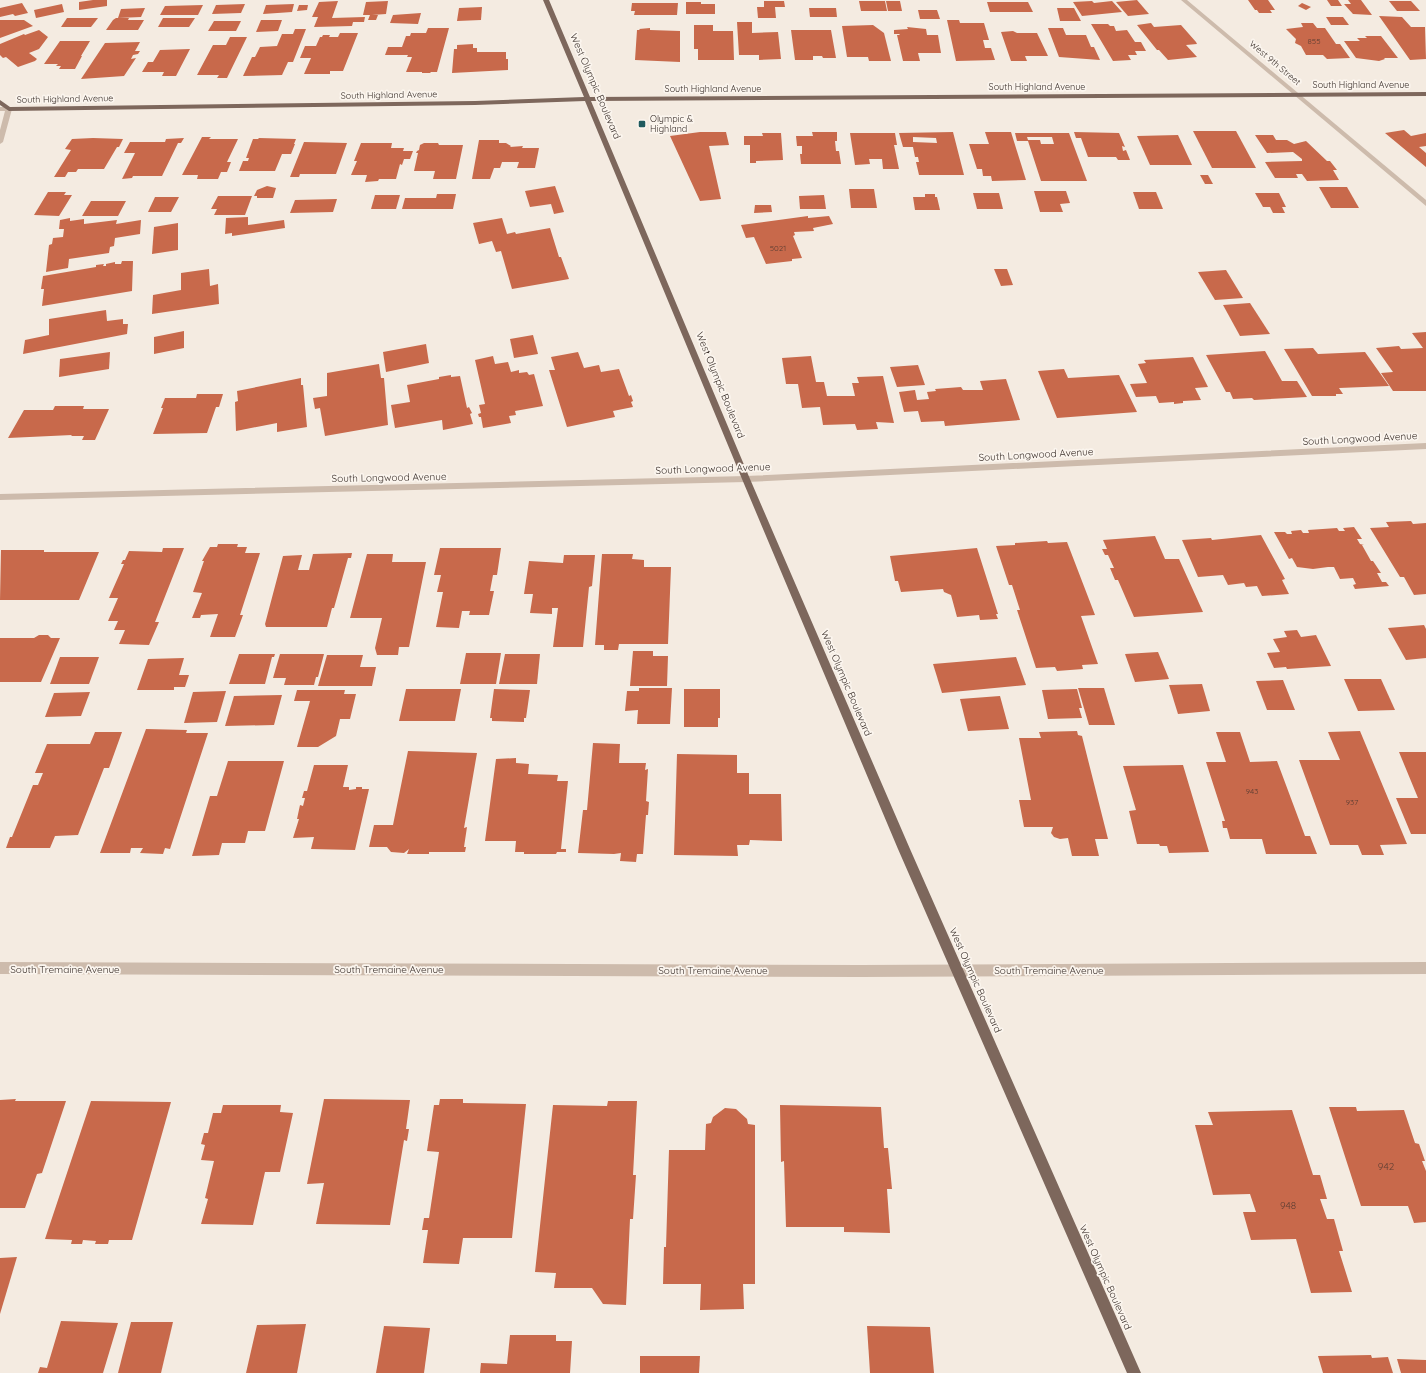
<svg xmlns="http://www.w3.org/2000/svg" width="1426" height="1373" viewBox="0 0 1426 1373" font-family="Quicksand,sans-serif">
<rect width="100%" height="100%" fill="#f4ebe1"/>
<g fill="#c8694b" fill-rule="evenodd">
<path d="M93 0H107V6L79 10V2Z"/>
<path d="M1137 0 1149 14 1128 16 1116 2Z"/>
<path d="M1248 0H1268L1275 10H1270L1272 13H1259L1257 10H1255Z"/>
<path d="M1327 0H1338L1342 6H1331Z"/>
<path d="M1348 0H1361L1372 15 1353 14 1344 4H1351Z"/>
<path d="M338 1 332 18 365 17 364 22H353L352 26 314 27 318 17H312L319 2Z"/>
<path d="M388 1 386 14 372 15H378L376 20H368L370 15H363L366 2Z"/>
<path d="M764 1H784L785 7H775L776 18H758L757 7H764Z"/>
<path d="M859 1H885L887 11H861Z"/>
<path d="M886 1H900L902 11H888Z"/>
<path d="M1092 1 1094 3 1112 1 1122 12 1082 16 1073 2Z"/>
<path d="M1389 1H1411L1420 11H1397Z"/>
<path d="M686 2H701V4H715V14H686Z"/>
<path d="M987 2H1028L1033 12H990Z"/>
<path d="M22 3 28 13 15 16 13 14 0 17V8Z"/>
<path d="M632 3H678L677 15H634L635 11H631Z"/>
<path d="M1302 3 1311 7 1306 10 1298 6Z"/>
<path d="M62 4 64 12 36 18 34 10Z"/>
<path d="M245 4 241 13 212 14 216 5Z"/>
<path d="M294 4 292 12 263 14 266 5Z"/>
<path d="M203 5 198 15H160L165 6Z"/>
<path d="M299 5H308L307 10 297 11Z"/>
<path d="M482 7 481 20 457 21 459 8Z"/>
<path d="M145 8 141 17 118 18 121 9Z"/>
<path d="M809 8H836L837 17H810Z"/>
<path d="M1057 8H1074L1081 21H1060Z"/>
<path d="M918 10H937L940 19H920Z"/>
<path d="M421 13 418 24 390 23 393 15Z"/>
<path d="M1379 16 1402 17 1411 27H1425L1426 59 1410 60Z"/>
<path d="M1326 17H1343L1349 25H1331Z"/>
<path d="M67 18H98L91 27H61Z"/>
<path d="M116 18H129L128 20H144L138 30H106L113 20Z"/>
<path d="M163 18H195L189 27H158Z"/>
<path d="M0 20H24L33 26 0 38Z"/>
<path d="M261 20H282L278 31 256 32Z"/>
<path d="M947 20H959L960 23H984L989 40H983L985 48H991L995 60 956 61Z"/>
<path d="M214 21H241L236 31H208Z"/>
<path d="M737 22H752V33L778 32 781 59 759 60V55H739Z"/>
<path d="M1151 23 1154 27 1181 25 1196 42 1197 44 1186 45 1197 57 1168 60 1159 50H1157L1137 25Z"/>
<path d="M1301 23H1313L1317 28H1325L1336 44H1340L1350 58 1327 59 1323 55H1306L1301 46 1295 43 1296 39 1286 29 1303 27Z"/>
<path d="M1091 24H1108L1110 26H1114L1116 31 1127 30 1135 42H1141L1146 51H1135L1137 55H1128L1131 60 1113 61Z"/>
<path d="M694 25H713V31H733L734 60H698V49H694Z"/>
<path d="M873 25 884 33 891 61H869L868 57H847L842 26Z"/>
<path d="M907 27 926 29 927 35H938L941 53H918L920 61H903L897 35H900L899 34H894V30L908 29Z"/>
<path d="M428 28H449L437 72H431L430 73H422V72H406L412 57H407L408 55H385L388 47H402L406 36H410L411 33H426Z"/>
<path d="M650 28V30L680 31V62L635 60 637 30H640L639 29Z"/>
<path d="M1048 28H1063L1066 35H1086L1091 47H1094L1100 60 1059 57Z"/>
<path d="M295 29H306L293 62H288L282 75 243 76 252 57H255L260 47 277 46 282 34H293Z"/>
<path d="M39 30 48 37 39 49 29 53 37 59 35 61 18 67 6 57 3 58 0 55V44L24 34 25 35Z"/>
<path d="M791 30H831L836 58H823L822 56H813V60H795Z"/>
<path d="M1013 31 1017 33H1037L1048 56H1025L1027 61H1011L1001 32Z"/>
<path d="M340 33H358L343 71H330V74H304L311 58H300L305 46H316L320 37H322L323 35H330L329 37H338Z"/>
<path d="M1365 36H1381L1398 58H1384L1385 59 1379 61 1356 58 1344 41H1360L1357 38H1367Z"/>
<path d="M230 37H247L227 78H217L219 75H197L213 45H226Z"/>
<path d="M60 41H90L81 56H82L75 69H59L61 66H56L58 64H44Z"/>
<path d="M140 42 135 51H140L138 54 133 55 131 59 136 58 124 76 81 79 105 43Z"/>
<path d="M473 44V48H477V52H506V59H508V70L452 73 454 49H457V45Z"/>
<path d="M190 49 176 76H162L164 72H142L148 62H153L160 50Z"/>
<path d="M1404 130 1411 136 1426 133V146L1419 147 1426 153V167L1385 133Z"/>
<path d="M1193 131H1236L1256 168H1212Z"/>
<path d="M700 132H726L729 145 709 146 721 199 700 201 670 136Z"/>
<path d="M812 132H837V141H835L836 151H839L841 164H801L800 154H802V146H797L796 136H813Z"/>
<path d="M953 132 964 175H919L916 162H919L918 157H915L913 147H903L899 133ZM913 137 936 138 937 143 913 142Z"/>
<path d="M985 132H1011L1026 180 992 181 991 176H983L982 169H977L969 144H989Z"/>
<path d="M1074 132 1119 133 1125 147 1122 146 1123 151 1126 150 1130 160H1118L1116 157H1088L1081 138H1076Z"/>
<path d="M762 133H781L783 160 756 161V163H750V145H744V136H763Z"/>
<path d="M850 133H895L897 145H894L899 169H883L882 159H869L870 164 855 165Z"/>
<path d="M1015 133H1069L1087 181H1041L1028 141H1017ZM1027 137H1052L1054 144H1041L1040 140H1028Z"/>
<path d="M1178 135 1192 165H1150L1137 136Z"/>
<path d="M1255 135H1273L1276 140H1287L1294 144 1306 141 1327 161H1330L1337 170H1333L1339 180 1307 181 1302 174H1296L1298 178H1275L1265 162 1302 161V159L1293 152 1267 153Z"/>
<path d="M202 137H211L209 139H238L227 162H231L227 172H221L218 179H197L198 175H182Z"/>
<path d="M93 138 123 139 119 147H117L104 169H78L76 172H68L65 177H54L71 150 65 149 72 139Z"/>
<path d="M184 138 181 143H178L162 176H133L132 178 122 179 135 153H124L130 142H165L166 139Z"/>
<path d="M259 138 296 139 294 144H295L291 154H282L275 171H239L243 161H248L249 158H246L253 139H258Z"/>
<path d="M479 140H499V143H506L511 146 510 147 523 146 522 148H539L535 168H517L519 162H502L500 168H494L490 179H472Z"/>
<path d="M304 142 347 143 336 174H300L299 177H290Z"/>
<path d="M361 143H392L391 148H404L403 151H413L410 159H404L402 165 400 164 396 179H379L378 181 365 182 367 175H351L357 161H354Z"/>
<path d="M424 143H438L439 145H463L456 179H433L435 171H414L418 153H416L417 151 419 150 420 145Z"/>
<path d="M1200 175H1208L1213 184H1205Z"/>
<path d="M267 186 276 188 273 198H257V196H254L257 190Z"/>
<path d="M555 186 564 212 554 214 551 204 530 207 525 191Z"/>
<path d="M1319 187H1347L1359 208H1331Z"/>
<path d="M849 189H874L877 208H851Z"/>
<path d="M1034 191H1066L1070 203 1060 204 1063 212H1040Z"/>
<path d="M48 192H66L64 195H72L59 216 34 215Z"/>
<path d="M1133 192H1156L1163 209H1139Z"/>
<path d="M973 193H999L1003 209H977Z"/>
<path d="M1255 193H1279L1286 207H1282L1285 213H1273L1270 207H1263Z"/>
<path d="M437 194H456L453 209H402L405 198H436Z"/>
<path d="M925 194H935V197H937L940 210H915L913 197H925Z"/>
<path d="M375 195H400L396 209H371Z"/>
<path d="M824 195 826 209H800L799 196Z"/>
<path d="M218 196H252L245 215H214L217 209H211Z"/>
<path d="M155 197H179L171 212H148Z"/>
<path d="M337 199 333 212 290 213 295 200Z"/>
<path d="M91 201H126L118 216H82Z"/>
<path d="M755 205H771L772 212 754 213Z"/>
<path d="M808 216V218L829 216 833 224 813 228 814 231 794 232 795 235 793 236 802 258 792 259V261L766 264 754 237 746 238 741 225Z"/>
<path d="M248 217V225L284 220 285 228 232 236V233L225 234 226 218Z"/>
<path d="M70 218V221L84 219V224L117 220 116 224 141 220 140 234 115 238 114 246 110 247 109 253 69 259 68 268 46 272 49 245 52 244 53 238 63 237 64 229H59L60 220Z"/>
<path d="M502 218 507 234 515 232 516 234 550 228 559 257H561L569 279 512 289 501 251 496 252 492 241 479 244 473 223Z"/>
<path d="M178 223V250L152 254 154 227Z"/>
<path d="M122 261H133L132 291 42 306 44 289H41L43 276 96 267V265L104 264 103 266H106V264L115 262V264H121Z"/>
<path d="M209 269 210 286 218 284 219 304 152 314 153 295 181 290V273Z"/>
<path d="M994 269H1007L1013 285 1001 286Z"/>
<path d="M1226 270 1243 298 1215 300 1198 272Z"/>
<path d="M1250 303 1270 334 1240 336 1223 305Z"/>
<path d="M106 310 107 321 123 319V324H128L127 334 23 354 25 340 49 335V319Z"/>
<path d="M184 331V348L154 354V337Z"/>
<path d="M1426 332V391H1393L1381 373 1393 372 1376 348 1399 346 1401 349 1423 348 1412 333Z"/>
<path d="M533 335 538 354 514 358 510 339Z"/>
<path d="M426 344 429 363 386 372 383 352Z"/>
<path d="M1313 348 1318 354 1365 352 1389 386 1339 388 1343 394H1336V396H1312L1284 349Z"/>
<path d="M1265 351 1282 381H1297L1307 397 1254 400 1252 398 1233 399 1230 392H1226L1206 355Z"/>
<path d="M110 352 109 369 59 377 60 359Z"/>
<path d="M578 352 584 368 599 365 601 372 619 369 629 396 631 395 633 401 631 402 633 407 613 411 615 417 567 427 549 370H555L551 357Z"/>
<path d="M493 356 495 364 508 362 511 372 519 370V373L527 372 529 375 534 374 543 406 515 411 516 415 509 416 511 423 483 428 481 417H479L478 414 481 413 479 405 485 404 475 360Z"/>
<path d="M811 356 816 382H824L827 396H855L852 383H859L857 377 883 376 894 423 876 422 878 429 857 430 855 424 823 425 820 407 802 408 798 384H786L782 358Z"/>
<path d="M1193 357 1208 387 1195 388 1201 400 1183 401V403L1174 404V402L1159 403 1156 396 1136 397 1130 384 1147 383 1138 364 1146 363 1144 360Z"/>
<path d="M379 364 381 378H384L388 425 325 436 320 408 315 409 313 398 327 396V373Z"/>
<path d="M918 365 925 385 897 387 890 367Z"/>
<path d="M1064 369 1068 378 1119 375 1137 412 1057 418 1038 371Z"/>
<path d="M451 375V377L460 376 467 408 469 407 472 413 470 414 473 424 443 430 442 420 395 428 391 405 410 402 407 385 439 379V377Z"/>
<path d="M301 378V385H303L307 427 277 432V423L236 431 235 402 238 401 237 391Z"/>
<path d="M1006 379 1020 420 945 426 944 421 921 422 918 411 904 412 899 392 915 390 917 400 929 399 927 392 936 391 935 389 961 387 963 390H983L980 381Z"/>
<path d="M197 394H223L219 407H216L207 433 153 434 163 408H161L165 398H196Z"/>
<path d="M55 406H84L83 409H109L95 440H82L84 436H71L72 435 8 438 24 410H53Z"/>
<path d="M1411 521 1413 524 1426 523V594L1414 595 1404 577H1400L1370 528 1389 527 1386 522Z"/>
<path d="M1354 527 1362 539H1357L1360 544 1364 545H1362L1371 561H1373L1381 573H1377L1382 582H1386L1389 586 1355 589 1353 585 1356 584 1353 578 1340 579 1334 567H1328L1313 569 1297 567 1292 558 1289 559 1274 532H1285L1287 534H1292L1291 531 1301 530 1303 533H1309L1308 530 1337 528 1339 531H1345L1343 528Z"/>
<path d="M1261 535 1285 579 1282 580 1289 594 1262 596 1257 586 1246 587 1244 583 1228 585 1223 575 1198 577 1182 540 1211 538 1212 540Z"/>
<path d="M1155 536 1165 559H1179L1203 612 1134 617 1118 580H1115L1110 568H1114L1108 555H1105L1102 549H1107L1103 540Z"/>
<path d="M1047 541 1048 543 1067 542 1095 615 1081 616 1098 664 1082 665 1083 669 1057 671 1055 667 1036 668 1017 610H1020L1012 585H1009L996 546 1015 545V543Z"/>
<path d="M218 544H238L237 547H247L245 553H260L240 615H243L235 637H210L218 614 201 615 200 618H192L202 593 193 592 204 561H202L210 547H217Z"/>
<path d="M163 548H184L155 622H159L149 645 119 644 125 630H114L118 621H108L118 598H109L124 564H121L123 560H125L129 551 162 552Z"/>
<path d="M440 548H501L497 575H493L490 591H494L489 615H469L470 611H462L459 628 436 627 443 592H437L441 575H434Z"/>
<path d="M977 548 998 614H996L998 619 980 620 979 615 957 617 951 595 944 592 943 589 901 592 898 581H895L890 556Z"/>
<path d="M1 550H44V552H99L79 600H0Z"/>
<path d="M352 553 351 558H348L334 608H332L327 627H266L265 624 283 556 302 555 298 570H309L313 554Z"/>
<path d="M367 554H393L392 562H426L409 647H399L398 655H377L375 648 382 618H350Z"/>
<path d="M602 554H633L632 559 644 560V567H671L668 644H619L618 650H604V645H595Z"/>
<path d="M564 555H595L592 586 589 587 583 647H553L558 608H552V614L530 613 533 594H524L529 561 563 563Z"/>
<path d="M1424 625 1426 629V658L1406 660 1388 628Z"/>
<path d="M1297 630 1301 637 1316 635 1331 666 1287 669 1286 667 1274 668 1267 653 1280 652 1273 639 1287 637 1284 631Z"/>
<path d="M39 635H48L51 638H60L41 682H0V638H34Z"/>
<path d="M633 651H653V656H668L667 686H630Z"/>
<path d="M1158 652 1169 679 1135 682 1125 654Z"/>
<path d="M466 653H501L496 684H460Z"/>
<path d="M239 654H275L274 657H272L265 684H229Z"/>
<path d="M280 654H324L318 677H316L314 685H284L286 678H273Z"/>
<path d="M505 654H540L537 684H499Z"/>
<path d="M327 655H363L360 667H376L372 686H318Z"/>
<path d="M60 657H99L89 684H50Z"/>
<path d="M1016 657 1026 685 942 693 933 664Z"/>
<path d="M184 658 179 675H189L185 687H174V690H137L148 659Z"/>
<path d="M1344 679H1381L1395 710 1358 711Z"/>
<path d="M1283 680 1295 710H1267L1256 681Z"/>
<path d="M1202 684 1210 711 1178 714 1169 685Z"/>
<path d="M639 688H672L670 724H637L638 710 625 711 627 691H639Z"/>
<path d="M1078 688H1104L1115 725H1089Z"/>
<path d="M406 689H461L455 721H399Z"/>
<path d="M494 689 530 690 526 718H524V722L492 721V718H490Z"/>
<path d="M684 689H720V718H718V727H684Z"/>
<path d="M1077 689 1082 708H1079L1082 718 1048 719 1042 690Z"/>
<path d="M297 690H345L344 694H356L350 719H340L336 736 318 747H297L310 701H294Z"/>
<path d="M226 691 217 722 184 723 193 692Z"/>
<path d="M90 692 81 716 45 717 54 693Z"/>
<path d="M282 695 274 725 225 726 234 696Z"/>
<path d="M1000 696 1009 729 968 731 960 699Z"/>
<path d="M146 729 187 730 186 733H208L170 849 165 848 163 854 140 853 143 848H131L130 853H100Z"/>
<path d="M1077 731 1078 735 1082 736 1108 839H1095L1099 856H1072L1068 838 1060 839 1054 837 1051 833 1053 827H1024L1019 800H1031L1019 738H1041L1039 732Z"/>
<path d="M1360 731 1407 844 1380 845 1384 855H1362L1358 845H1330L1299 760H1340L1328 732Z"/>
<path d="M95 732H122L109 768H104L78 835 55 836 50 848H6L10 837H12L33 785H38L43 773H35L47 744H90Z"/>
<path d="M1216 732H1240L1250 762 1277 761 1305 836H1310L1317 854H1266L1262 839H1230L1227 828H1223L1222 821H1225L1206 762H1226Z"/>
<path d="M593 743 620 744 619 763H646L645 770 648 769 646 801 649 802 648 815H646L643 854H637L636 862 620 861 621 853 614 854 578 853 583 810H587Z"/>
<path d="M408 751 477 753 464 828 467 827 464 847H466L465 852H429V854H407L409 849 404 853 391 852 387 847H369L374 825H393Z"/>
<path d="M1399 752H1426V834H1411L1396 798H1418Z"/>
<path d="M677 754 737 755V773H749V794H781L782 841 750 840 749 845H737L738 856 674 855Z"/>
<path d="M516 758V763L529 764 528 774 558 775 557 781H568L561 849H566V852H557L556 854H524V852H515L516 841H485L496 759Z"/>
<path d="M228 761H284L265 831H248L245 843H222L219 855 192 856 210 796H217Z"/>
<path d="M314 765H348L343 787H349V790L356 789V787H362V789H369L355 850 311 849 314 837 293 838 299 819H297L300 805 303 806 305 798H302L304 791H307Z"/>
<path d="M1183 765 1209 852 1169 853 1167 846H1160L1159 844H1137L1129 811 1136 810 1123 766Z"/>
<path d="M16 1099 15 1101H66L42 1173 37 1174 25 1208H0V1100Z"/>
<path d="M324 1099 410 1100 406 1129H409L407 1141 404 1140 390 1225 316 1224 324 1183 307 1184Z"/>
<path d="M440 1099H463V1103L526 1104 512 1238H463L459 1264 423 1263 428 1230H422L424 1218H429L439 1152 427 1151 434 1105H439Z"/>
<path d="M91 1101 171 1102 132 1240H109L108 1244H95L96 1241 83 1240 82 1244H71L72 1240 45 1239Z"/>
<path d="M608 1101H637L633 1175H636L633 1219H630L626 1305 603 1304 592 1288H554L556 1273 535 1272 553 1105 607 1106Z"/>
<path d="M223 1105H281L280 1112 293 1113 280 1172H265L253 1225 201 1224 208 1199 205 1198 214 1161 201 1160 205 1145 201 1144 204 1133H208L213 1113H221Z"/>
<path d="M780 1105 881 1107 884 1148H888L892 1189H887L890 1233 844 1232V1227H786L784 1161 781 1162Z"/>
<path d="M1329 1107H1356L1357 1111 1404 1110 1415 1143 1419 1144 1425 1161H1422L1426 1171V1222L1414 1223 1408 1206H1361Z"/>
<path d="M725 1108 736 1109 747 1119 748 1124 755 1125V1284H743L744 1309 700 1310 701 1284H663L664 1247H666L669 1150H705L706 1124 711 1123 713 1117Z"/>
<path d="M1292 1110 1313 1175H1320L1327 1199H1320L1327 1219H1334L1343 1251H1339L1352 1292 1311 1293 1296 1239 1251 1240 1243 1212H1256L1250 1194 1213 1195 1195 1125H1213L1208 1112Z"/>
<path d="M17 1257 0 1314V1258Z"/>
<path d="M61 1321 118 1323 103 1373H38L40 1367 47 1368Z"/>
<path d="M131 1322H173L161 1373H118Z"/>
<path d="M306 1324 297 1373H246L257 1325Z"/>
<path d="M384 1326 430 1328 424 1373H376Z"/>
<path d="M867 1326 930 1327 934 1373H870Z"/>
<path d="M510 1335H556V1341H572L570 1373H480L481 1363 507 1364Z"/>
<path d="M1371 1355 1372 1358 1388 1357 1393 1373H1323L1318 1356Z"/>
<path d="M640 1356H700L699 1373H640Z"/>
<path d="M1397 1359 1426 1360V1373H1401Z"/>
</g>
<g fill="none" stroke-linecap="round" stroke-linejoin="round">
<g fill="#cdbbac" fill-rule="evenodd">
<path d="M1181 0H1187L1426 200V206Z"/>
<path d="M0 107H9L12 109 3 142 0 144V130L5 111H0Z"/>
<path d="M1426 443V449L746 482 0 500V494L746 476Z"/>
<path d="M0 962 861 965 1426 962V974L861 977 0 974Z"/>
</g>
<path fill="#7d675c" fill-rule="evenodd" d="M543 0H549L590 97 1426 92V96L591 101 750 479 910 849 1141 1373H1127L898 849 742 479 585 101 475 105 9 111 0 105V100L10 107 475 101 584 97Z"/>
</g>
<rect fill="#1f5a5e" stroke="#fbf5ee" stroke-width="1.5" x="638" y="120" width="8" height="8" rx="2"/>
<g text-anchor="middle" stroke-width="3.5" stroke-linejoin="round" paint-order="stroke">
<g font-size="8" fill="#5e3e33">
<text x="1314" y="44">855</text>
<text x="778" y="251">5021</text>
<text x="1252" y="794">943</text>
<text x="1352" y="805">937</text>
</g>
<g font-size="9" fill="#3b302b" stroke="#fbf5ee">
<text transform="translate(1275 63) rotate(40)" y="3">West 9th Street</text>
<text x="1361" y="88">South Highland Avenue</text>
<text x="1037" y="90">South Highland Avenue</text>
<text x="713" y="92">South Highland Avenue</text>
<text transform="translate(389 95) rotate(-1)" y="3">South Highland Avenue</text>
<text transform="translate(65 99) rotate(-1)" y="3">South Highland Avenue</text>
</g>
<g font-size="9" fill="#3b302b" stroke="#fbf5ee" text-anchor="start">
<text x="650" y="122">Olympic &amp;<tspan x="650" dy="10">Highland</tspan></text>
</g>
<g font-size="10" fill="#3b302b" stroke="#fbf5ee">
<text transform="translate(596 86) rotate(67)" y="4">West Olympic Boulevard</text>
<text transform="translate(721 385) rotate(68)" y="4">West Olympic Boulevard</text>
<text transform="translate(1360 438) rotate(-3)" y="4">South Longwood Avenue</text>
<text transform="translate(1036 454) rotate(-3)" y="4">South Longwood Avenue</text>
<text transform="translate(713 468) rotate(-2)" y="4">South Longwood Avenue</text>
<text transform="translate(389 477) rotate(-1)" y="4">South Longwood Avenue</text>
<text transform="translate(847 683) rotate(67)" y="4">West Olympic Boulevard</text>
<text x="65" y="973">South Tremaine Avenue</text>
<text x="389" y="973">South Tremaine Avenue</text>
<text x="713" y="974">South Tremaine Avenue</text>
<text x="1049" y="974">South Tremaine Avenue</text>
<text transform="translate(976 980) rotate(66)" y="4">West Olympic Boulevard</text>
<text transform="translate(1106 1277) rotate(66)" y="4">West Olympic Boulevard</text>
</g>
<g font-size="10" fill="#5e3e33">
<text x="1386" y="1170">942</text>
<text x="1288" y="1209">948</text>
</g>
</g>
</svg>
